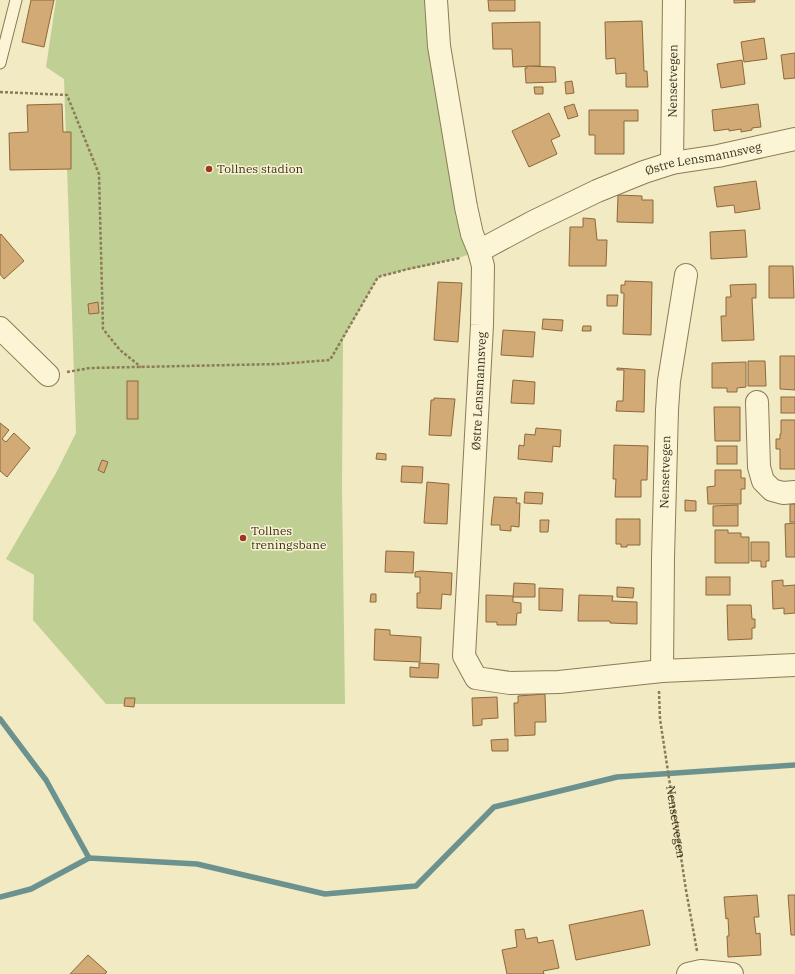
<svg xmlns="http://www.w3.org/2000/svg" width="795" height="974" viewBox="0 0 795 974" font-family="'IBM Plex Serif',serif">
<rect width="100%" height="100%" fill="#f1eac2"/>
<path fill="#c0d095" d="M56 0H424L436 14 479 251C447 263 412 268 378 277L343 339 342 485 345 704H106L33 620 34 575 6 559 56 473 76 433 64 79 46 67Z"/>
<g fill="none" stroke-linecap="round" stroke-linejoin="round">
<g stroke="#6b928e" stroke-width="5.5">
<path d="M0 719 46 780 89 858"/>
<path d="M0 897 31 889 89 858 197 864 325 894 416 886 494 807 617 777 795 765"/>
</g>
</g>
<g fill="#d2aa75" stroke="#8d683c">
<path d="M31 0H54L44 47 22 42Z"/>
<path d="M488 0H515V11H489Z"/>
<path d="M734 0H755V2L734 3Z"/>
<path d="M642 21 644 71H647L648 87H626V73L616 74 615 58 606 59 605 22Z"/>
<path d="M540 22V66L513 67 512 49H493L492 23Z"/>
<path d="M764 38 767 59 744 62 741 42Z"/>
<path d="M795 53V78L784 79 781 55Z"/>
<path d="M742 60 745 84 721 88 717 64Z"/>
<path d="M527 66 555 67 556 82 526 83 525 68H527Z"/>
<path d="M572 81 574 93 566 94 565 82Z"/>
<path d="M534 87H543V94H535Z"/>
<path d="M62 104 63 132H71V169L10 170 9 133 28 132 27 105Z"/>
<path d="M574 104 578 116 568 119 564 107Z"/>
<path d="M758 104 761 127 752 128V130L741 132V129L729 131V129L714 131 712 110Z"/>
<path d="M589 110H638V121H624V154H595V135H589Z"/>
<path d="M549 113 560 136 551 140 557 154 529 167 512 131Z"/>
<path d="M756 181 760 209 735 213 734 205 717 207 714 187Z"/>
<path d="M618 195 642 196V200H653V223L617 222Z"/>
<path d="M583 218 595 219 597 240H607L606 266H569L570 227H583Z"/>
<path d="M745 230 747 257 711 259 710 232Z"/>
<path d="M1 234 24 261 4 279 0 274V235Z"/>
<path d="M769 266H793L794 298H769Z"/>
<path d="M625 281 652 282 651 335 623 334 624 293H621V285H625Z"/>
<path d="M438 282 462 283 458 342 434 340Z"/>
<path d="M756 284V298H752L754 340 722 341 721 316H726V297H731L730 285Z"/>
<path d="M607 295H618L617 306H607Z"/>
<path d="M98 302 99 313 89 314 88 304Z"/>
<path d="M543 319 563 320 562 331 542 329Z"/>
<path d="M583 326H591V331H582Z"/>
<path d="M503 330 535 332 533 357 501 355Z"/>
<path d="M780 356H795V390L780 389Z"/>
<path d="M748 361H765L766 386H748Z"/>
<path d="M746 362V387L737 388V392H727V388H712V363Z"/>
<path d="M617 368 645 370 644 412 616 411 617 401H623L624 370H617Z"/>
<path d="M513 380 535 382 534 404 511 403Z"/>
<rect x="127" y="381" width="11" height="38"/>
<rect x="781" y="397" width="14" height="16"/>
<path d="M434 398 455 399 451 436 429 435 431 400H434Z"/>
<path d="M714 407H740V441H715Z"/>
<path d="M781 420H795V469H780V449H776V439H780V434H781Z"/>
<path d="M0 423 9 430 2 439 6 442 14 433 30 448 7 477 0 471Z"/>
<path d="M536 428 561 430 560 447 553 446 552 462 518 459 519 445 524 446 525 434 535 435Z"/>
<path d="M614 445 648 446 647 480H641V497H615L616 479H613Z"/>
<rect x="717" y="446" width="20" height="18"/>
<path d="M377 453 386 454V460L376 459Z"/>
<path d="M102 460 108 462 104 473 98 470Z"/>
<path d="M402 466 423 467 422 483 401 482Z"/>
<path d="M715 470H741V478H745V489H741V504H708L707 487 715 486Z"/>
<path d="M427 482 449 484 447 524 424 523Z"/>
<path d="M525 492 543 493 542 504 524 503Z"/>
<path d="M494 497 517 498 516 503H520L519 527 511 526V531L500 530V525H491Z"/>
<path d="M685 500 696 501V511H685Z"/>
<rect x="790" y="504" width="5" height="18"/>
<path d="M738 505V526H713V506Z"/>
<path d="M616 519H640V545H627V547H621V544H616Z"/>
<path d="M540 520H549L548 532H540Z"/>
<path d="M795 523V557H786L785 524Z"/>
<path d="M715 530H728V533H741V537H749V563H715Z"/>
<path d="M751 542H769V561H766V567H761V561H751Z"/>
<path d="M386 551 414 552 413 573 385 572Z"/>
<path d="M421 571 452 573 451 595 442 594 441 609 417 608V593H420V577H415V572Z"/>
<rect x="706" y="577" width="24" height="18"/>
<path d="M783 580V586L795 585V613L784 614V608L773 609 772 581Z"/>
<path d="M514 583 535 584V597H513Z"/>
<path d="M617 587 634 588 633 598 617 597Z"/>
<path d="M539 588 563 589 562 611 539 610Z"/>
<path d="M371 594H376V602H370Z"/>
<path d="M486 595 513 596V602L521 603V613H517L516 625H497V622H486Z"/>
<path d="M579 595 613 596 612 601 637 602V624L610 623V621H578Z"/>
<path d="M727 605H751L752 619H755V628H752V639L728 640Z"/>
<path d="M375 629 390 630V635L421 637 420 662 374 660Z"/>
<path d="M419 663 439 664 438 678 410 677V667L419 668Z"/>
<path d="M545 694 546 722H535V735L515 736 514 703H518V696Z"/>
<path d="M497 697 498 718 482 719V725L473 726 472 698Z"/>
<path d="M125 698H135L134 707 124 706Z"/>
<path d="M508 739V751H492L491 740Z"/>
<path d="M757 895 759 917H754L756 934 760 933 761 955 728 957 727 936H729L728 918 726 919 724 897Z"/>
<path d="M788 895H795V935H791Z"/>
<path d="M643 910 650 945 576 960 569 925Z"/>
<path d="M524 929 526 939 537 937 538 943 553 940 559 968 543 971 544 974H507L502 950 517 947 515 930Z"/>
<path d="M88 955 107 972 105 974H70Z"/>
</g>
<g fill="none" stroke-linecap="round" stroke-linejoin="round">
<g stroke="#8c7b58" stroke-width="13">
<path id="lane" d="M0 63 16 0"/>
</g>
<g stroke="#8c7b58" stroke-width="24">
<g id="street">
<path d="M436 0 439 46 466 207 472 234 479 251 483 266 482 325 464 656 476 678 510 683 559 682 662 671 795 665"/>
<path id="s2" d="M672 163 674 0"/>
<path id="s3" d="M479 251 533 222 597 191 644 172 672 163 718 156 795 139"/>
<path d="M0 328 48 375"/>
<path d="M757 402 759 467 763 481 772 490 783 493 795 492"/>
<path id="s4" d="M662 671 663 558 667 410 669 381 686 275"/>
<path d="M688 974 701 971 732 974"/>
</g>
</g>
<g stroke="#8c7b58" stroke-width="2.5" stroke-dasharray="3 2" stroke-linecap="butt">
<path d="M0 92 67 95 99 174 103 329 120 350 141 367"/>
<path d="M67 372 90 368 279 364 330 360 378 277 408 269 460 258"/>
<path id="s1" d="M659 691 660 719 686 890 697 951"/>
</g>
<use href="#lane" stroke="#fbf5d6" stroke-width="11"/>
<use href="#street" stroke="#fbf5d6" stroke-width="22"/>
</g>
<g fill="#9f3524" stroke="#f8f2d2" stroke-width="1.5">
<circle cx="209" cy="169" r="4"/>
<circle cx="243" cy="538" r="4"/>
</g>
<g text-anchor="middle" stroke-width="3" stroke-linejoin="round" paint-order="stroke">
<g font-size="12" fill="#3b301d" stroke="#f8f2d2">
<text dy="4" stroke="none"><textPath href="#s2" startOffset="82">Nensetvegen</textPath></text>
<text dy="4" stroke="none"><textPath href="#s3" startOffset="244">Østre Lensmannsveg</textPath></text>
<text transform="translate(479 391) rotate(-87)" y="4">Østre Lensmannsveg</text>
<text dy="4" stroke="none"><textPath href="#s4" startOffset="199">Nensetvegen</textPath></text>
<text dy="4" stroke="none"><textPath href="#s1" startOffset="132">Nensetvegen</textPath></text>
</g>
<g font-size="12" fill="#3b301d" stroke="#f8f2d2" text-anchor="start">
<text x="217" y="173">Tollnes stadion</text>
<text x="251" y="535">Tollnes<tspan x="251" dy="14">treningsbane</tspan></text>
</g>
</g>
</svg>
